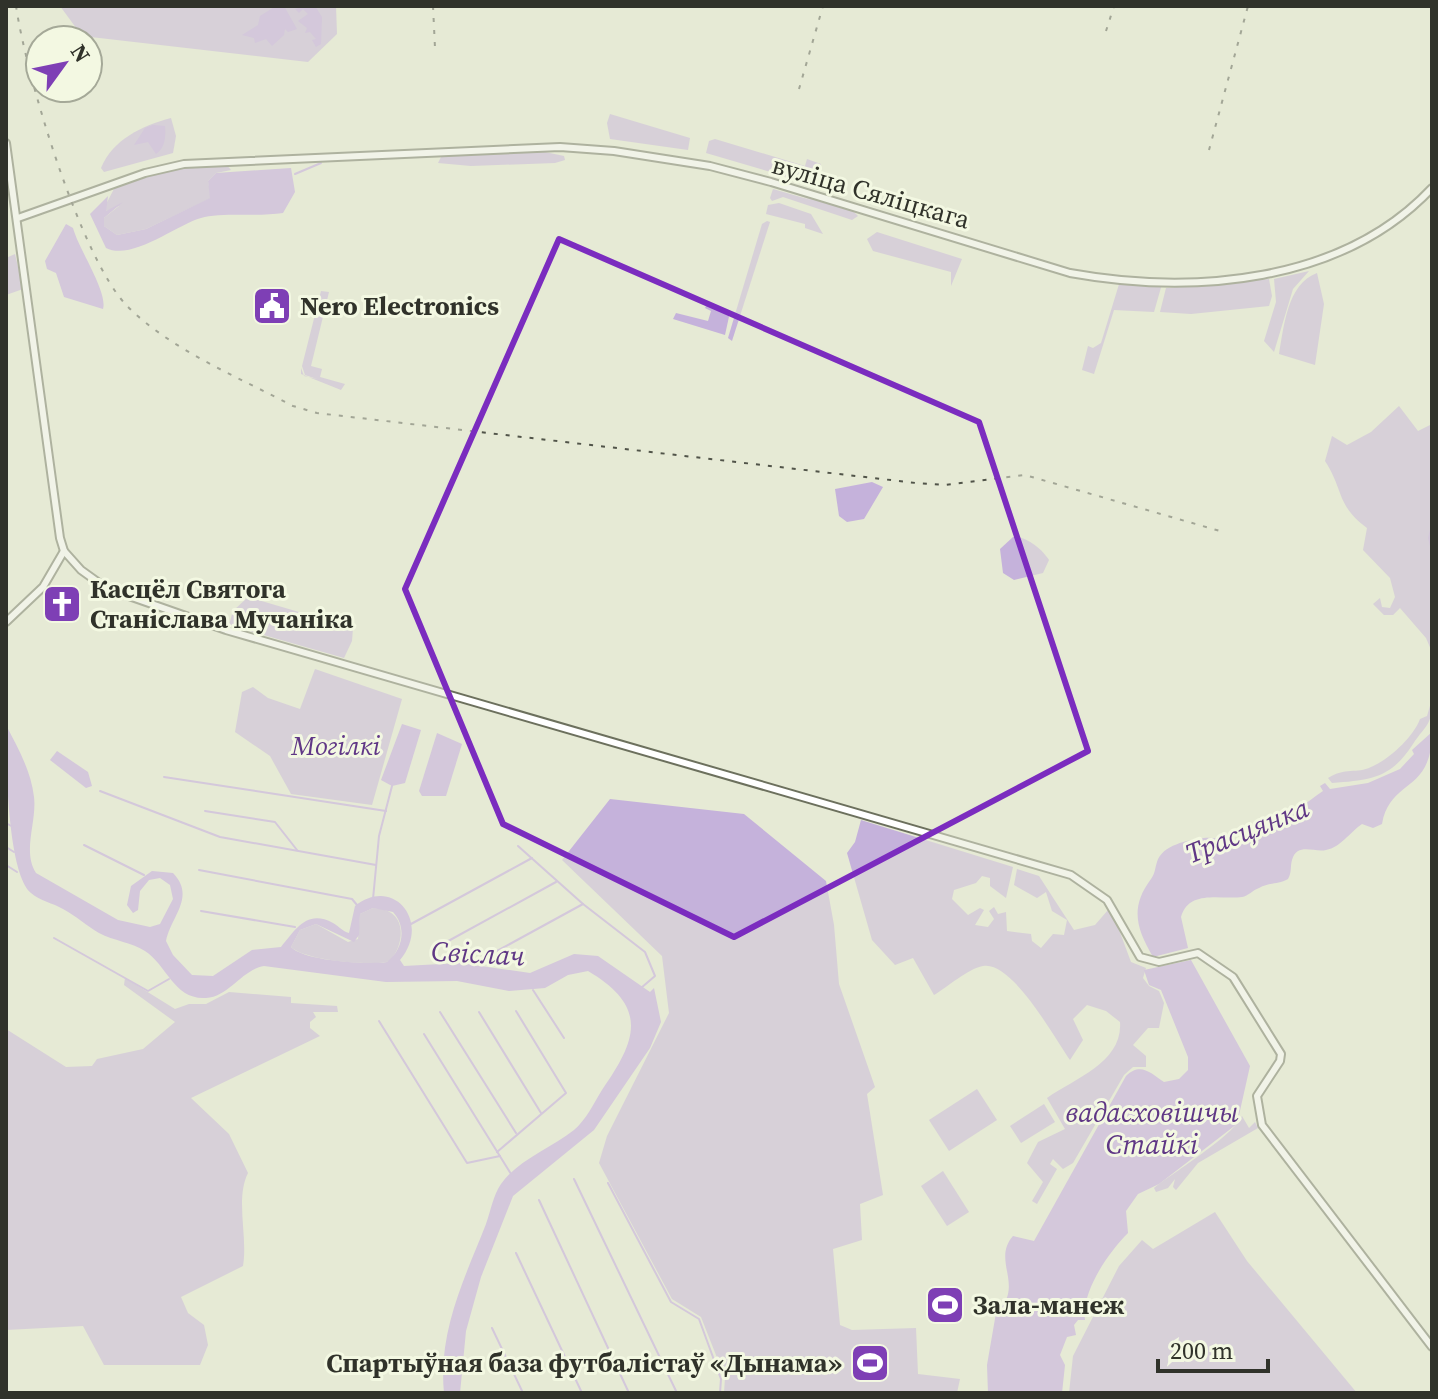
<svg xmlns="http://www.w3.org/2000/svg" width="1438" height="1399" viewBox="0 0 1438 1399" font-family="'Source Serif 4',serif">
<rect width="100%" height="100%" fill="#e6ead5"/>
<g fill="#c5b2db">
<path d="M60 6H336L337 34 308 62 82 36Z"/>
<path d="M610 114 690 138 688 150 610 139 607 123Z"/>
<path d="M171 118 176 136 173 153 104 172 101 168C113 139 142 126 171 118Z"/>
<path d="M715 139 805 166 807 159 821 164 818 180 846 189 839 192 706 153 709 141Z"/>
<path d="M545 152 564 156 565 160 555 163 471 166 438 163 442 155Z"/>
<path d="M226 164 231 170 216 173 208 181 211 198 146 229 117 235 104 226V218L119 206 106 211 104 208 115 187 163 171Z"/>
<path d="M776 186 861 211 854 212 858 216 852 220 783 197 772 201 770 198 773 189 811 200Z"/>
<path d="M779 203 811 214 823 234 805 228V224L766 214 768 205Z"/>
<path d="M767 221 770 222 732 341 728 338 762 224Z"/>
<path d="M877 232 962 259 951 286V272L873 251 867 239Z"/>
<path d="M15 254 23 289 6 295V258Z"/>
<path d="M1309 271 1293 289 1274 352 1264 341 1276 302 1274 279Z"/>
<path d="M1317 273 1324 304 1315 365 1279 354C1284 327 1287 284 1317 273Z"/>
<path d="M1269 279 1272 296 1269 306 1191 314 1160 312 1166 288Z"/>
<path d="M1120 281 1162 284 1154 312 1114 310 1094 374 1082 370 1088 346 1093 348 1101 343Z"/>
<path d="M321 291 329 292 311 366 322 369 320 377 345 384 341 390 301 374V368L304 376 317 379 305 375 302 366Z"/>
<path d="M707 304 730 312 725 335 673 319 676 313 708 321 711 311 705 308Z"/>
<path d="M1399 406 1418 431 1432 424V652L1426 638 1400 608 1393 615H1384L1373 604 1380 598 1382 607 1390 608 1395 597 1390 578 1363 550 1367 528C1336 505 1344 490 1325 461L1332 436 1347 445 1371 432Z"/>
<path d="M872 482 883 487 864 519 847 522 839 516 835 489Z"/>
<path d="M1013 537C1026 536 1042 549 1049 560L1043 573 1014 580 1003 573 1000 549Z"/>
<path d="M248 597 353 628 352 641 344 658 229 625 233 611Z"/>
<path d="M315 669 402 699 372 805 291 794 270 756 235 732 242 692 253 687 268 698 300 709Z"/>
<path d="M1432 699C1432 726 1427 723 1413 744 1391 778 1372 780 1332 783L1328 778C1345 767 1357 774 1371 767 1388 760 1413 738 1420 719L1427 716Z"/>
<path d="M610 799 744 814 826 881 834 925 839 984 875 1087 867 1094 883 1195 860 1204 862 1240 833 1249 840 1325 852 1330 916 1328 918 1374 960 1379 957 1393H724L725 1378 701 1317 672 1299 599 1163 607 1136 669 1013 662 956 562 860Z"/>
<path d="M861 820 1013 867 1006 898 990 886V878L982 876 976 883 954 890 952 899 968 915 980 908 984 910 975 925 988 927 994 919 989 911 994 907 998 914 1006 912 1007 931 1031 934 1032 941 1041 948 1053 934 1064 935 1067 920 1052 911 1046 892 1037 898 1014 885 1017 869 1039 876 1074 930 1095 925 1108 910 1115 919 1131 962 1146 968 1143 978 1149 986 1159 991 1164 1003 1159 1028H1148L1133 1045 1146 1056V1067H1133L1124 1075 1073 1163 1063 1169 1053 1159 1050 1164 1057 1169 1037 1204 1032 1201 1043 1182 1027 1163 1038 1142 1065 1129 1047 1098C1076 1078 1123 1062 1120 1022L1106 1011 1087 1005 1073 1019 1083 1040 1070 1060C1055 1039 1012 960 983 966 967 969 948 987 934 995L913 958 895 965 872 940 847 853 855 842Z"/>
<path d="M373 908C406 908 407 941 390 961 372 967 304 960 291 947L300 930 316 924 348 942 358 939 360 914Z"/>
<path d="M125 978 175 1009 189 1004H206L229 992 291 997V1003L337 1006 338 1012H313L316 1017 310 1022V1028L320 1036 191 1098 229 1134 248 1173C235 1199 248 1236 243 1266L181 1297 188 1313 204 1325 208 1345 200 1365H104L83 1326 6 1330V1029L66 1067 92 1066 97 1059 143 1049 175 1022 124 985Z"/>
<path d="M977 1089 997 1120 949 1151 929 1120Z"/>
<path d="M1044 1104 1055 1122 1021 1143 1010 1126Z"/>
<path d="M1242 1116 1249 1128 1255 1122 1258 1128 1198 1163 1176 1190 1173 1187 1175 1179 1168 1188 1156 1192 1154 1188C1174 1172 1234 1135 1242 1116Z"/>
<path d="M943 1171 969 1212 947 1226 921 1186Z"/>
<path d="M1215 1212 1247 1261 1357 1393H1069L1073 1356 1119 1266 1142 1240 1153 1249Z"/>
</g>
<g fill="#be9fe2" fill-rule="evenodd">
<path d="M276 6H284L297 29 288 32 285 29 284 35 272 46 266 39 255 43 254 38 242 35 258 25 260 16Z"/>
<path d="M306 6H315L322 17 321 44 316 47 312 40 316 39 310 32 305 33 307 28 298 21 308 14 303 9 299 13 295 9Z"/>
<path d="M153 125 165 126C166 137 165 148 156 154L148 142 134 145 145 128Z"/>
<path d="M291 168 295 192 283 213C259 217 219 212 201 218 176 225 132 261 106 248L90 214 108 196 106 211 123 202 104 218V226L117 235 146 229 210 198 208 181 216 173Z"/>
<path d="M66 224 73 228C79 250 108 292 103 309L64 297 56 273 47 269 45 261Z"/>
<path d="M402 724 421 730 405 783 392 786 381 780Z"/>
<path d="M6 725C18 748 31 771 34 797 37 822 22 851 36 873L118 920 150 927 160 924 173 899 170 885 160 878 149 880 140 891 138 910 133 913 127 905 131 886 152 871 173 873C196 897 171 916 166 941L173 955 192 975 213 976 252 950 281 947C296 929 307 909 333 923 340 927 342 931 349 933L355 906C393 875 432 922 400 960L404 966 460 963 530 973 574 954 598 956 650 992 654 988 661 1022 650 1048 594 1130 513 1196 481 1277 466 1331 460 1393H444C438 1331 464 1280 486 1224 491 1210 493 1196 501 1184 518 1160 551 1148 574 1130 586 1120 594 1103 602 1090 637 1040 649 1007 588 971L568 975 545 988 509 991 457 981 386 982 264 966C241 970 230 996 206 998 174 1000 167 965 145 951 131 942 114 941 99 933 87 926 76 916 63 909 53 903 40 901 31 893 7 872 6 759 6 725ZM373 908 393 912C407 927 403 950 387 962 368 965 304 961 291 947L300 930 316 924 354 942 359 935 360 914Z"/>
<path d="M1432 732C1432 794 1390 778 1382 824L1373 828 1362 824C1349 833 1341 847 1326 850 1315 853 1297 842 1292 860 1290 867 1292 872 1288 879 1277 885 1269 882 1259 888 1253 890 1248 896 1242 897 1221 900 1189 889 1181 917L1188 948 1153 957C1136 928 1130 907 1151 879 1155 874 1155 868 1157 862 1162 845 1188 840 1204 838 1217 836 1233 845 1246 840 1273 829 1300 807 1323 791L1320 786 1325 783 1330 789 1368 783 1400 769 1414 754 1412 750Z"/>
<path d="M437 733 462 744 446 796H422L419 791Z"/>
<path d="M57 751 88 772 92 786 86 788 50 760Z"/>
<path d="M1191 960 1250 1066 1237 1124 1159 1184 1138 1194 1126 1211 1128 1233C1108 1253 1081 1292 1085 1320H1078L1074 1325 1076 1335 1067 1337 1060 1355 1065 1365 1062 1393H988L987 1365 996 1313C1026 1286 991 1261 1013 1236L1034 1241 1126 1076C1141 1062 1150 1073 1164 1082L1179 1079 1188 1070V1057L1161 990 1149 985 1144 970Z"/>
</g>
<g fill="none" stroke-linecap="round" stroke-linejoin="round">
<g stroke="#be9fe2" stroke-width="2">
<path d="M295 174 321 163"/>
<path d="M1432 526 1429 538 1432 550"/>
<path d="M164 777 386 811"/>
<path d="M100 791 220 837 376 865"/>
<path d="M205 811 275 822 297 850"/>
<path d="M6 823 13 827"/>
<path d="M84 845 144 875"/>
<path d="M518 846 583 904 645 952 655 976 641 988"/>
<path d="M6 847 14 852"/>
<path d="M6 865 17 872"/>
<path d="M199 870 352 899 357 905"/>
<path d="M373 899 379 836 392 786"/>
<path d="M201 911 295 927"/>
<path d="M411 924 532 858"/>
<path d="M54 938 148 991 169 979"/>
<path d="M441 945 556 882"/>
<path d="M497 951 583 904"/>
<path d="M533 990 564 1038"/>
<path d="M440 1012 516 1133"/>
<path d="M479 1012 541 1113"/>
<path d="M379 1021 467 1163 500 1156"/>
<path d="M424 1034 511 1174"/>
<path d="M497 1152 566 1093 516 1011"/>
<path d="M574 1179 677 1393"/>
<path d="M608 1183 671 1302 699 1319 721 1379 720 1393"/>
<path d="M539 1200 629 1393"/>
<path d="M516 1253 582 1393"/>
<path d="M492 1328 523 1393"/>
</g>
<g stroke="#6c705d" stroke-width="10">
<g id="secondary">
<path d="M6 143 60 538 64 551 81 570 106 588 226 630 1071 875 1107 900 1140 957 1159 962 1198 953 1233 977 1281 1054 1280 1061 1257 1096 1262 1125 1432 1347"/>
<path d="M18 218 145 173 184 164 560 147 614 151 710 166 771 182 1070 273C1192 295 1342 284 1432 188"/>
<path d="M6 622 43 587 64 551"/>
</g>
</g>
<use href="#secondary" stroke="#fff" stroke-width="6"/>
<g stroke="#515449" stroke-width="2" stroke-dasharray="4 8" stroke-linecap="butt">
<path d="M16 6C26 75 80 257 127 306 171 350 238 377 293 406L317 413 916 483 945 485 1025 475 1220 531"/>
<path d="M433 6 435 48"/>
<path d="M1106 31 1114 6"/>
<path d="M799 89 823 6"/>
<path d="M1209 150 1248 6"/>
</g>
</g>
<path d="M0 0H1438V1399H0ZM559 239 979 422 1088 751 734 937 503 824 405 589Z" fill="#e6ead5" fill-opacity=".55" fill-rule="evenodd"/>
<path fill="none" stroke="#7b2cbf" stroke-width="6" stroke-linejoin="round" d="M559 239 979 422 1088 751 734 937 503 824 405 589Z"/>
<defs>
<g id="civic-square" transform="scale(2)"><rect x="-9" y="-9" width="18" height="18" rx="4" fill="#7e3fb5" stroke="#f3f8e2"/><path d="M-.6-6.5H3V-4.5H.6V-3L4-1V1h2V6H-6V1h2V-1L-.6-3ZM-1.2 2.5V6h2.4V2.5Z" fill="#fff"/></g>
<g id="church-square" transform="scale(2)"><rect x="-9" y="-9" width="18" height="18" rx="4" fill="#7e3fb5" stroke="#f3f8e2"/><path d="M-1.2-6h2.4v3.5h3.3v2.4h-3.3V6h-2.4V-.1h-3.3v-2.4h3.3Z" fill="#fff"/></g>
<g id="stadium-square" transform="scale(2)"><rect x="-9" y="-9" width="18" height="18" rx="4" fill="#7e3fb5" stroke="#f3f8e2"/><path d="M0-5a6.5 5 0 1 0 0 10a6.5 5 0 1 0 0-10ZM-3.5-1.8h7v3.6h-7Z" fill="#fff"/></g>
</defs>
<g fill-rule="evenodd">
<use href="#civic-square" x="272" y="306"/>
<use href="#church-square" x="62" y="604"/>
<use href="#stadium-square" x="945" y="1305"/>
<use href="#stadium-square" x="870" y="1363"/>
</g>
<g text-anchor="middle" stroke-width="6" stroke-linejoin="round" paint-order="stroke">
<g font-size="26" fill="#30322a" stroke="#f3f8e2">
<text transform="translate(871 192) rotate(16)" y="9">вуліца Сяліцкага</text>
</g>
<g font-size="26" font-weight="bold" fill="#30322a" stroke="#f3f8e2" text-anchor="start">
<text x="300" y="315">Nero Electronics</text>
<text x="90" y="598">Касцёл Святога<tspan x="90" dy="30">Станіслава Мучаніка</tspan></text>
<text x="973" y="1314">Зала-манеж</text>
<text x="842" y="1372" text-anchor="end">Спартыўная база футбалістаў «Дынама»</text>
</g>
<g font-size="26" font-style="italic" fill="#603786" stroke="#f3f8e2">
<text x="336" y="755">Могілкі</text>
</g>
<g font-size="28" font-style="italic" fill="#5f3785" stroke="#f3f8e2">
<text transform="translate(1247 830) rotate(-22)" y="10">Трасцянка</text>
<text transform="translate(478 953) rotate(3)" y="10">Свіслач</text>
<text x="1152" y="1122">вадасховішчы<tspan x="1152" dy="32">Стайкі</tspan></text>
</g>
</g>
<rect width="1438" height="1399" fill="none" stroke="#30322a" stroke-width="16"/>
<g transform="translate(64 64) rotate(57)"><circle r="38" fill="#f3f8e2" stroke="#a5a998" stroke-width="2"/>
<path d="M0-6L14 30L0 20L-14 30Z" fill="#7e3fb5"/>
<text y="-12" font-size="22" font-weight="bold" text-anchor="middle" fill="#30322a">N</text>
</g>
<path d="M1158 1359v12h110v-12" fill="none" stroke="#30322a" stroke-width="4"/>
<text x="1170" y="1359" font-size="24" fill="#30322a" stroke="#f3f8e2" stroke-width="6" paint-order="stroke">200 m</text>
</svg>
